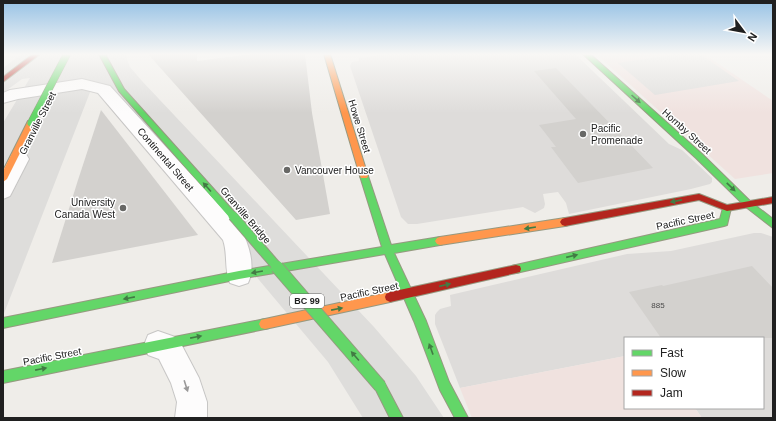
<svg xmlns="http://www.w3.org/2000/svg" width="776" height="421" viewBox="0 0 776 421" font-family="Arial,sans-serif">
<rect width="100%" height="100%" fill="#efede9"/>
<g fill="#dedcda">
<path d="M388 54H575L669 144 682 150 712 178V182L710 184 691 189 569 214 566 203 558 192 543 194 545 204 544 208 535 213 523 207 417 224H408L401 217 350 66 352 62 359 61V58Z"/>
<path d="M754 233H761L773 237V418H702L695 408H763V338H625V356L460 388 435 324V315L437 312 440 309 451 306 450 295 627 254 671 251Z"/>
</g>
<g fill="#f0e2df">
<path d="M596 54H704L773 101V173L735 179Z"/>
<path d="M625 356V408H695L702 418H472L460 388Z"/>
</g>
<path fill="#dddcda" d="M677 54H700L739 81 655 95 618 63Z"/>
<path fill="#dedddb" d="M22 54H125L130 67 142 81 374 327 416 376 444 418H363L328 362 233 249 97 82H94L3 316V123L30 78 22 79 3 93V68Z"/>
<g fill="#d3d1ce">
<path d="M148 54H197V61L252 54H305L312 113 330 214 296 220Z"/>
<path d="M556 68 628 142 653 168 578 183 551 147H556L539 125 576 119 534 71Z"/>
<path d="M101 110 198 235 52 263 78 180Z"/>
<path d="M752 266 773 288V338H661L629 292 662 285 663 286Z"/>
</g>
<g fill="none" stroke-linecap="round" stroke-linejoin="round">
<g stroke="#c7c6c5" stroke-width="2">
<g id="street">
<path d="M82 79 110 86 241 229C249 245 256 266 248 283L239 286 230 283C224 269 228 254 223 240L98 93 82 89 18 99 3 103V93L10 90Z"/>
<path d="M19 152 26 154 29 159 10 196 3 199V171L12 154Z"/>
<path d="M158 331 178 338 199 378 207 402V418H175L177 402 171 383 159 359 148 355 144 345 148 335Z"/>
</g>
</g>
<g stroke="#969980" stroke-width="2">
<g id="fast">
<path d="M99 54H105L124 89 236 214 238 216 236 218H230L119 91Z"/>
<path d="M583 54H590L702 154 752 203 773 219V228L746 207 696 158Z"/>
<path d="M364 173 368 176 391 245 440 237 443 238 445 241 443 244 440 245 394 253 426 321 449 382 468 418H455L440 390 414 321 385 254 239 279 3 328V318L239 271 382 247 360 176Z"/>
<path d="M727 205 731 208 727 225 724 226 516 273 512 272 511 269 512 266 516 265 720 219 723 208Z"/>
<path d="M265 319 269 320 271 324 269 328 265 329 3 383V371Z"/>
<path d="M380 380 384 382 403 418H390L374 386 376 382Z"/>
</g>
</g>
<g stroke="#969980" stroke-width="2">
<g id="slow">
<path d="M324 54H330L368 176 367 178H361L360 176Z"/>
<path d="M28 121H31L35 123 7 179 3 182V171Z"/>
<path d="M565 218 568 219 570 222 568 225 565 226 440 245 437 244 435 241 437 238 440 237Z"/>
<path d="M390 292 394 294 395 297 394 300 390 302 265 329 261 328 259 324 261 320 265 319Z"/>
</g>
</g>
<g stroke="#969980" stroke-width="2">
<g id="jam">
<path d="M33 54H40L3 82V77Z"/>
<path d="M699 194 727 205 773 197V203L727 211 699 200 565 226 562 225 560 222 562 219 565 218Z"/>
<path d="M516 265 520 266 521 269 520 272 516 273 390 302 386 300 385 297 386 294 390 292Z"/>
</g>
</g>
<use href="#street" fill="#fdfcfc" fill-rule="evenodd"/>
<use href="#fast" fill="#63d668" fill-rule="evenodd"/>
<use href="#slow" fill="#ff974d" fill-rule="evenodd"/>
<use href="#jam" fill="#b3261e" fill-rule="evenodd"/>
<g stroke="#969980" stroke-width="8" stroke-linecap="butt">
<path id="fast-bridge-far2" d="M31 123 67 54"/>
</g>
<g stroke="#969980" stroke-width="11" stroke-linecap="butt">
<path id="fast-bridge-far1" d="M233 216 278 268"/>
</g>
<g stroke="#969980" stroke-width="14" stroke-linecap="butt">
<path id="fast-bridge" d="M277 267 380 386"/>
</g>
<use href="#fast-bridge-far2" stroke="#63d668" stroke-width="7"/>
<use href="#fast-bridge-far1" stroke="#63d668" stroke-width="9"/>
<use href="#fast-bridge" stroke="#63d668" stroke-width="12"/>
</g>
<defs><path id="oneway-solid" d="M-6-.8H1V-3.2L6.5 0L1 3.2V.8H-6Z"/></defs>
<g fill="#427b44">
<use href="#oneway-solid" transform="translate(636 99) rotate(42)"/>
<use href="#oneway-solid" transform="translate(207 187) rotate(-132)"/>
<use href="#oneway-solid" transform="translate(731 187) rotate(44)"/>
<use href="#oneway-solid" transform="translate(676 201) rotate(169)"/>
<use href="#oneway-solid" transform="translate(530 228) rotate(171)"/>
<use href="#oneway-solid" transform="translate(572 256) rotate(-13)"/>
<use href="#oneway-solid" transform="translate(257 272) rotate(170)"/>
<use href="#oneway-solid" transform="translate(445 285) rotate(-13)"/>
<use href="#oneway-solid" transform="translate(129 298) rotate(169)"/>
<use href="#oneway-solid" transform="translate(337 309) rotate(-11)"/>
<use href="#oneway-solid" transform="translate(196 337) rotate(-11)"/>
<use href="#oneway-solid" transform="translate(431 349) rotate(-110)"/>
<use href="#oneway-solid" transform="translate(355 356) rotate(-131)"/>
<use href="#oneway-solid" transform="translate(41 369) rotate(-11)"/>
</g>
<use fill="#9a9999" href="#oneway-solid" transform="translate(186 386) rotate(72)"/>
<linearGradient id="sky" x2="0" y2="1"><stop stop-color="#97c2e5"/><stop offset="0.48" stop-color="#f8f7f5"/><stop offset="1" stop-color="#f8f7f5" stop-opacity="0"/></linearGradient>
<rect width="776" height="113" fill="url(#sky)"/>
<g fill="#686866" stroke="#fff" stroke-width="1.5">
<circle cx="583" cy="134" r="4"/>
<circle cx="287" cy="170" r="4"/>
<circle cx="123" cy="208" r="4"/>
</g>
<g text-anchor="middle" stroke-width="3" stroke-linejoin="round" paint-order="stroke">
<g font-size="8" fill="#4d4c4c">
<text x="658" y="308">885</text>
</g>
<rect fill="#fff" stroke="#636363" stroke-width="1" x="290" y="294" width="34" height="14" rx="3"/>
<g font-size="9" font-weight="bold" fill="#202020">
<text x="307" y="304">BC 99</text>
</g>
<g font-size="10" fill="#202020" stroke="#fff">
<text transform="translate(37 123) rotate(-63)" y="4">Granville Street</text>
<text transform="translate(360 126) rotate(73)" y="4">Howe Street</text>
<text transform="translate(687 131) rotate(42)" y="4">Hornby Street</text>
<text transform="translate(166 159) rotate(49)" y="4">Continental Street</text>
<text transform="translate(246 215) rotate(49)" y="4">Granville Bridge</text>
<text transform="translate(685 220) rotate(-12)" y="4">Pacific Street</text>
<text transform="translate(369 291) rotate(-12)" y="4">Pacific Street</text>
<text transform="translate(52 356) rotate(-11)" y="4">Pacific Street</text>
</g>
<g font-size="10" fill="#202020" stroke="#fff" text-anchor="start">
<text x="591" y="132">Pacific<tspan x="591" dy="12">Promenade</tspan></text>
<text x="295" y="174">Vancouver House</text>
<text x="115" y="206" text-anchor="end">University<tspan x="115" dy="12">Canada West</tspan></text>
</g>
</g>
<rect width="776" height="421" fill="none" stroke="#202020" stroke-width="8"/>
<rect x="624" y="337" width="140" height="72" fill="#ffffff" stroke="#a6a6a6"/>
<rect x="632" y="350" width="20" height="6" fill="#63d668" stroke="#a6a6a6"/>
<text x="660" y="357" font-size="12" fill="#202020">Fast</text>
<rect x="632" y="370" width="20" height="6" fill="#ff974d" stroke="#a6a6a6"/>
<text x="660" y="377" font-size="12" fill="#202020">Slow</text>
<rect x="632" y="390" width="20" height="6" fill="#b3261e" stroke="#a6a6a6"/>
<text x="660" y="397" font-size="12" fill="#202020">Jam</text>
<g transform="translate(744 32) rotate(122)" stroke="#ffffff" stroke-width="3" paint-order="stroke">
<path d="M0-3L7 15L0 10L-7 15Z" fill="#202020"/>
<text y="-6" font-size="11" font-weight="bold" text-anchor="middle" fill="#202020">N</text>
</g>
</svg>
